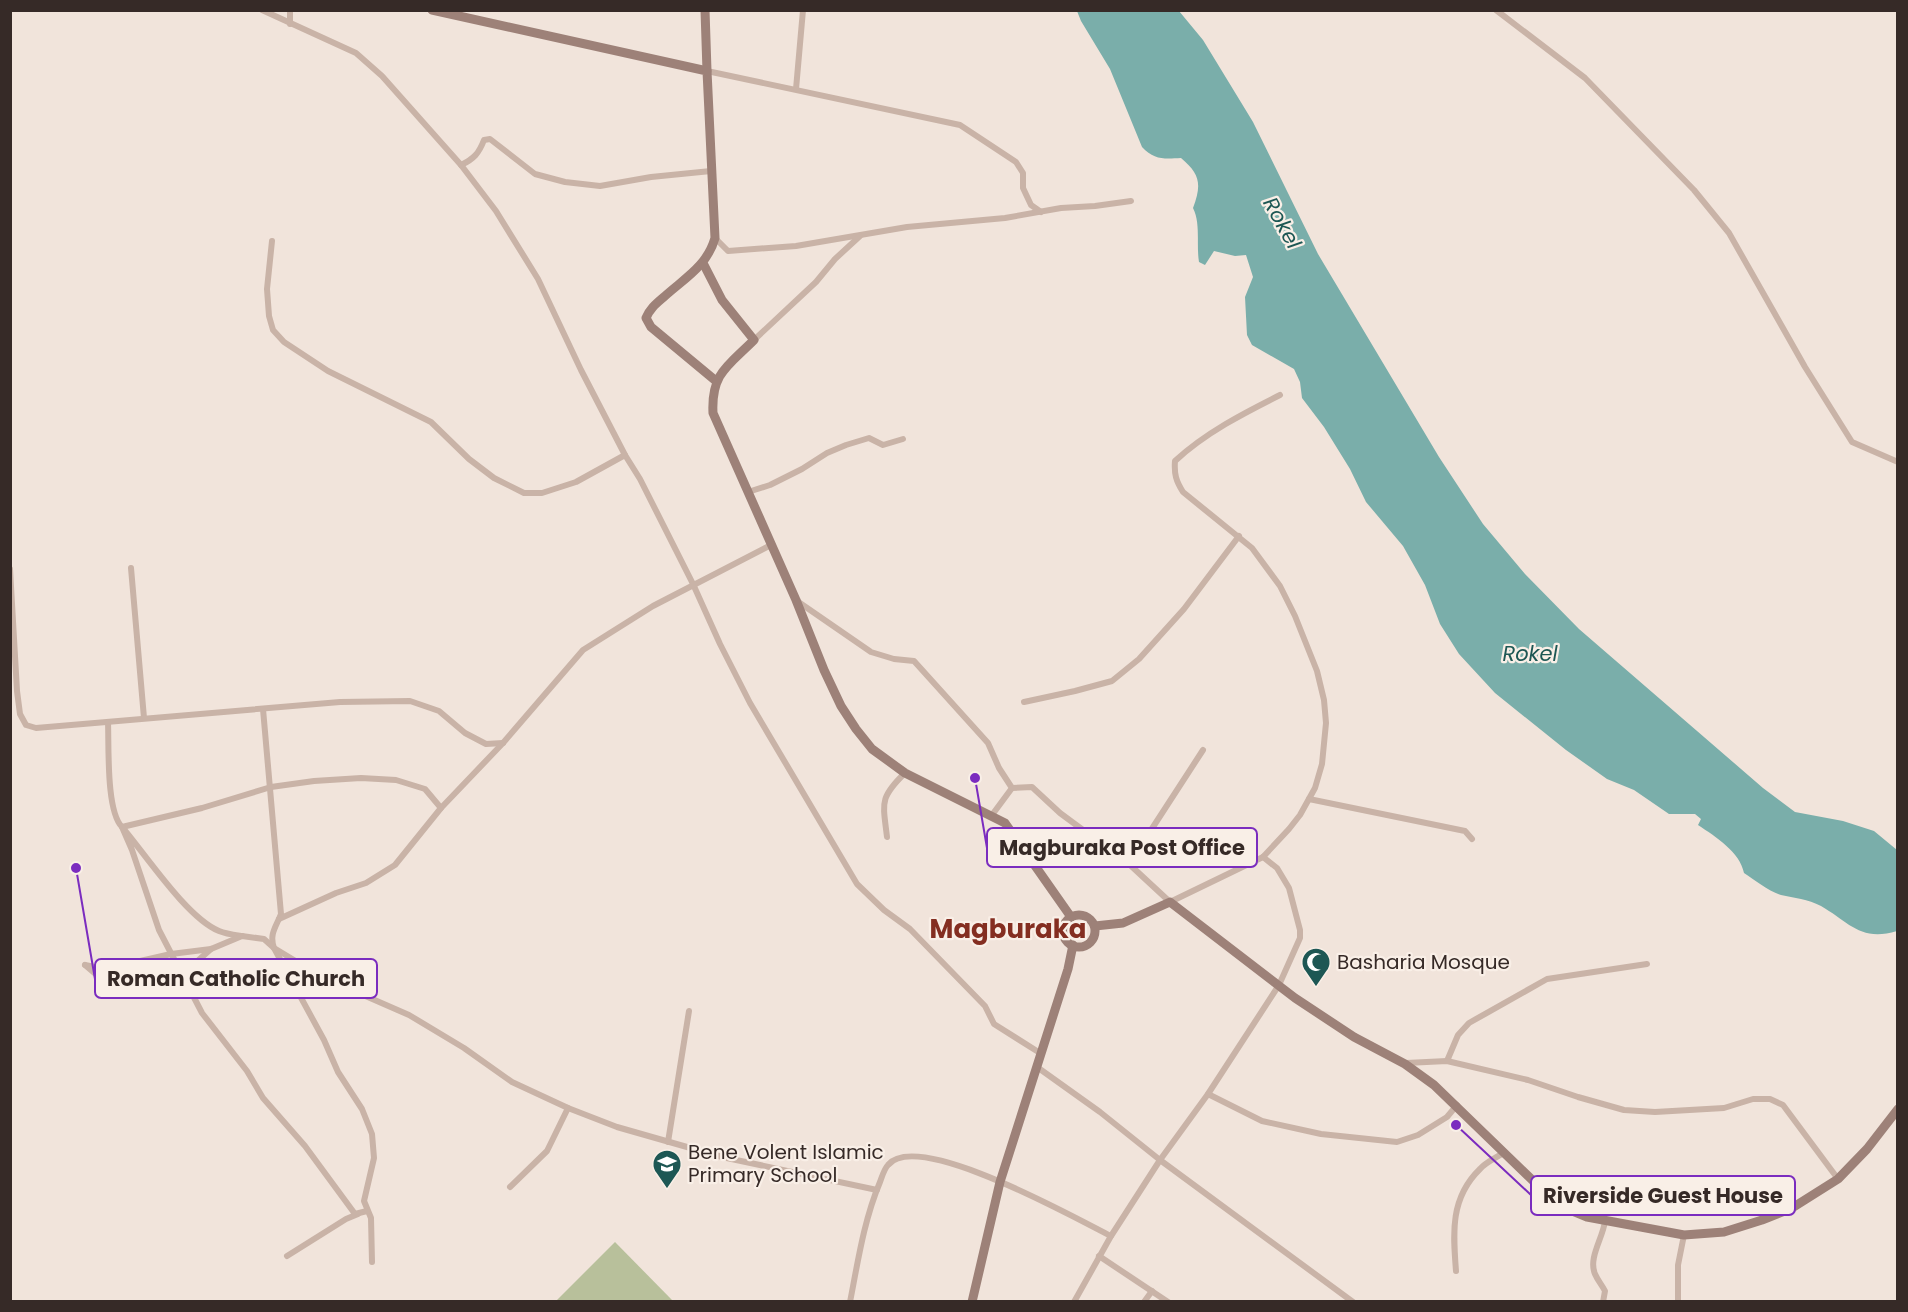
<svg xmlns="http://www.w3.org/2000/svg" width="1908" height="1312" viewBox="0 0 1908 1312" font-family="Poppins,sans-serif">
<rect width="100%" height="100%" fill="#f1e4db"/>
<path fill="#b8c09b" d="M615 1242 673 1301H556Z"/>
<path fill="#7aaeaa" d="M1077 11H1179L1203 40 1253 122 1318 254 1439 457 1483 524 1525 574 1579 629 1763 788 1795 812 1843 821 1874 831 1897 850V931C1860 942 1849 922 1821 906 1808 899 1794 898 1781 895 1768 891 1755 880 1744 873 1740 852 1716 837 1698 825L1701 819 1695 814H1669L1634 790 1607 779 1566 750 1495 693 1459 654 1440 624 1425 585 1403 546 1366 502 1350 469 1324 427 1302 398 1300 382 1294 369 1252 345 1247 335 1245 297 1253 277 1246 255 1235 256 1214 251 1205 265 1199 262C1196 244 1201 224 1193 208 1202 184 1200 174 1181 158 1164 159 1154 160 1142 147L1110 69 1081 21Z"/>
<g fill="none" stroke-linecap="round" stroke-linejoin="round">
<g stroke="#c9b3a7" stroke-width="6">
<path d="M262 10 356 53 382 76 461 165 496 211 538 279 581 370 625 455 640 479 693 584 720 644 750 703 857 884 884 910 910 929 985 1006 994 1024 1040 1053"/>
<path d="M1496 10 1585 78 1694 190 1729 233 1805 367 1852 442 1898 462"/>
<path d="M290 24V10"/>
<path d="M707 71 960 125 1016 162 1023 173V188L1031 205 1041 212"/>
<path d="M796 89 803 10"/>
<path d="M461 165C474 159 479 153 484 140L490 139 535 174 565 182 600 186 651 177 711 171"/>
<path d="M715 238 728 251 796 246 907 227 1005 218 1061 208 1095 206 1131 201"/>
<path d="M272 241 267 289 269 316 273 330 284 342 328 371 431 422 469 459 494 478 524 493H542L576 482 625 455"/>
<path d="M754 340 816 282 835 259 860 236"/>
<path d="M748 492 770 485 802 469 827 453 846 445 869 438 883 445 903 439"/>
<path d="M131 568 144 718"/>
<path d="M10 569 17 691 20 714 26 725 36 728 340 702 410 701 439 711 465 733 486 744 503 743"/>
<path d="M797 601 871 652 894 659 914 661 988 743 999 768 1012 788 992 815"/>
<path d="M1024 702 1075 691 1112 681 1139 659 1184 609 1239 536"/>
<path d="M263 709 281 914C276 927 269 934 274 948L324 1040 338 1072 362 1109 372 1134 374 1158 364 1201 371 1218 372 1262"/>
<path d="M108 722C109 746 106 811 122 827L202 808 271 787 314 781 361 778 396 780 425 789 441 808"/>
<path d="M1012 788 1032 787 1060 813 1129 864 1170 902 1263 857 1289 829 1300 815 1315 788 1322 764 1326 723 1324 700 1317 671 1295 616 1280 586 1252 548 1183 492C1176 481 1174 474 1175 461 1205 433 1244 413 1280 395"/>
<path d="M1309 799 1465 831 1472 839"/>
<path d="M887 837C883 803 879 798 905 773"/>
<path d="M1129 864 1203 750"/>
<path d="M279 919 336 893 366 883 395 865 441 808 503 743 583 650 653 606 771 545"/>
<path d="M242 936C235 935 226 934 219 931 187 918 146 855 122 827L132 850 159 930 202 1013 247 1071 263 1098 305 1146 355 1214 367 1211"/>
<path d="M85 965 105 969 171 954 211 949 242 936 264 939 274 948 322 977 409 1015 464 1048 512 1082 568 1108 617 1127 722 1157 877 1190"/>
<path d="M85 965 105 982 124 993 140 994 193 965 211 949"/>
<path d="M1447 1061 1458 1035 1469 1023 1547 979 1647 964"/>
<path d="M1406 1063 1447 1061 1528 1080 1578 1097 1624 1110 1655 1112 1724 1108 1753 1099H1770L1783 1105 1838 1179"/>
<path d="M1037 1067 1100 1112 1160 1160 1353 1302"/>
<path d="M1208 1094 1262 1121 1321 1134 1397 1142 1418 1135 1447 1117 1457 1105"/>
<path d="M668 1142 689 1011"/>
<path d="M510 1187 547 1151 568 1108"/>
<path d="M287 1256 346 1219 358 1214"/>
<path d="M1099 1256 1168 1302"/>
<path d="M1456 1271C1453 1233 1450 1198 1480 1169 1486 1162 1496 1158 1503 1153"/>
<path d="M850 1302C858 1261 864 1220 880 1182 882 1177 884 1169 888 1165 917 1129 1075 1218 1111 1236"/>
<path d="M1074 1302 1111 1236 1160 1160 1208 1094 1279 985 1300 938V930L1289 888 1277 868 1263 857"/>
<path d="M1144 1302 1152 1291"/>
<path d="M1603 1302 1605 1291C1602 1285 1598 1281 1595 1274 1588 1258 1603 1238 1605 1221"/>
<path d="M1678 1302V1265L1684 1235"/>
</g>
<g stroke="#9d8178" stroke-width="9">
<path d="M432 10 707 71 715 238C707 266 685 278 665 296 657 303 650 308 646 318L651 327 716 381"/>
<path d="M705 10 707 71"/>
<path d="M703 263 722 300 754 340C728 366 711 373 713 413L796 600 824 670 841 706 856 729 872 749 905 773 1005 823 1071 917"/>
<circle cx="1079" cy="931" r="16"/>
<path d="M1095 926 1123 923 1170 902 1295 998 1354 1037 1405 1064 1434 1085 1558 1205 1587 1217 1684 1235 1724 1232 1762 1220 1792 1208 1838 1179 1867 1149 1898 1109"/>
<path d="M972 1302 1000 1182 1068 969 1073 945"/>
</g>
</g>
<defs>
<g id="mosque-pin" transform="scale(1.5)"><path d="M0 17L-7.5 6A9.5 9.5 0 1 1 7.5 6Z" fill="#1d5754" stroke="#f9efe7"/><path d="M3.5-4.9A6 6 0 1 0 3.5 4.9A5 5 0 1 1 3.5-4.9Z" fill="#fff"/></g>
<g id="school-pin" transform="scale(1.5)"><path d="M0 17L-7.5 6A9.5 9.5 0 1 1 7.5 6Z" fill="#1d5754" stroke="#f9efe7"/><path d="M0-5L7-2L0 1L-7-2ZM-4 1L0 2.5L4 1V4Q0 6-4 4Z" fill="#fff"/></g>
</defs>
<g fill-rule="evenodd">
<use href="#mosque-pin" x="1316" y="962"/>
<use href="#school-pin" x="667" y="1164"/>
</g>
<g text-anchor="middle" stroke-width="4.5" stroke-linejoin="round" paint-order="stroke">
<g font-size="20" fill="#362a27" stroke="#f9efe7" text-anchor="start">
<text x="1337" y="969">Basharia Mosque</text>
<text x="688" y="1159">Bene Volent Islamic<tspan x="688" dy="23">Primary School</tspan></text>
</g>
<g font-size="21" font-style="italic" fill="#1d5754" stroke="#f9efe7">
<text transform="translate(1282 223) rotate(61)" y="7">Rokel</text>
<text x="1530" y="661">Rokel</text>
</g>
<g font-size="26" font-weight="bold" fill="#842e21" stroke="#f9efe7">
<text x="1008" y="938">Magburaka</text>
</g>
</g>
<path fill="none" stroke="#7b2cbf" stroke-width="2" d="M975 778L987 848M76 868L95 979M1456 1125L1531 1195"/>
<g fill="#7b2cbf" stroke="#f9efe7" stroke-width="2">
<circle cx="975" cy="778" r="6"/>
<circle cx="76" cy="868" r="6"/>
<circle cx="1456" cy="1125" r="6"/>
</g>
<g fill="#f9efe7" stroke="#7b2cbf" stroke-width="2">
<rect x="987" y="828" width="270" height="39" rx="6"/>
<rect x="95" y="959" width="282" height="39" rx="6"/>
<rect x="1531" y="1176" width="264" height="39" rx="6"/>
</g>
<g font-size="21" text-anchor="middle" font-weight="bold" fill="#362a27">
<text x="1122" y="855">Magburaka Post Office</text>
<text x="236" y="986">Roman Catholic Church</text>
<text x="1663" y="1203">Riverside Guest House</text>
</g>
<rect width="1908" height="1312" fill="none" stroke="#362a27" stroke-width="24"/>
</svg>
